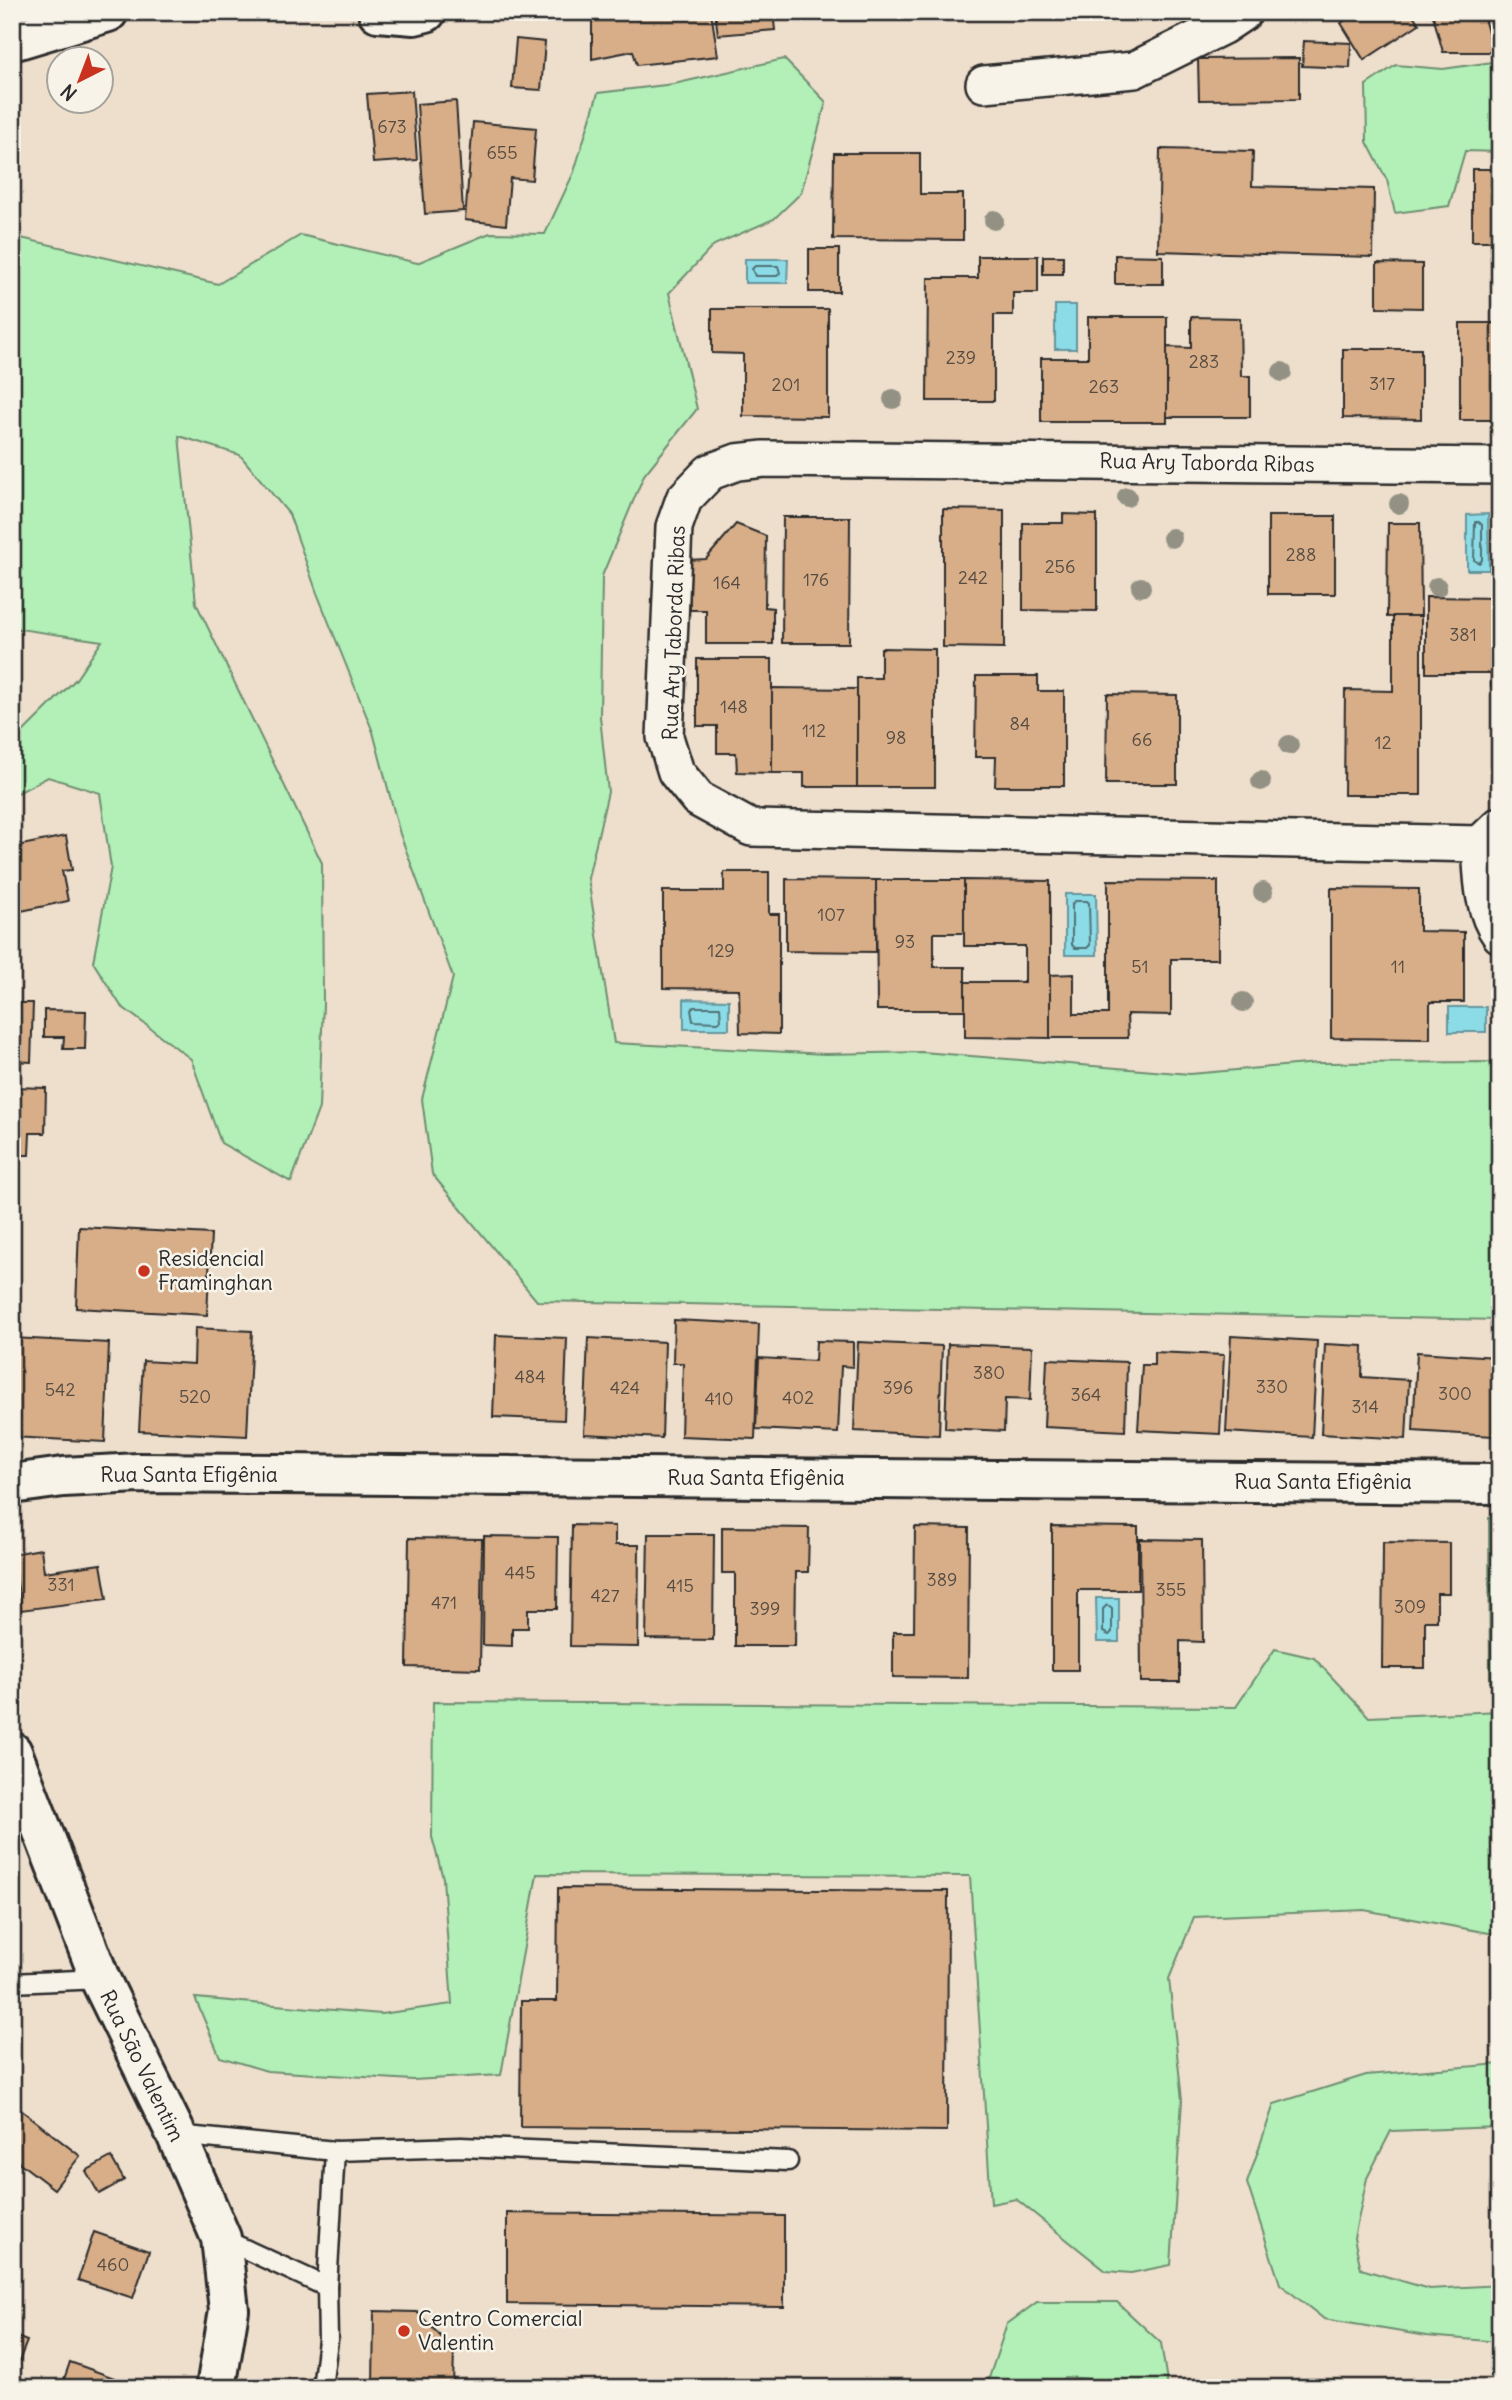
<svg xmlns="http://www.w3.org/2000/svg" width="1512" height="2400" viewBox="0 0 1512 2400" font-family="Delius,sans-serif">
<rect width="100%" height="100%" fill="#eedecc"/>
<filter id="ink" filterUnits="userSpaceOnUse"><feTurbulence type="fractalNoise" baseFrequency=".0143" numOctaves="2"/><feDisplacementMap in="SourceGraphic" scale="14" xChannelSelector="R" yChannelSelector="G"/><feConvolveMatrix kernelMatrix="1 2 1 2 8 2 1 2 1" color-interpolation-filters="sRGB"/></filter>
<g filter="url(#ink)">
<g fill="#b2f0b7" stroke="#6e8e71" stroke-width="2">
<path d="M784 59 826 102 801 193 774 219 714 245 669 293 697 409 644 475 602 576 600 717 608 792 588 878 614 1043 826 1054 922 1052 1190 1074 1318 1063 1500 1062V1320L537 1301 432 1174 422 1099 453 977 400 834 373 732 317 593 289 514 240 455 179 436 196 603 322 863 323 1004 319 1108 291 1182 221 1143 191 1059 121 1006 93 962 111 867 100 793 48 777 12 796 19 736 76 679 102 641 12 628V240L17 237 218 284 301 235 417 263 490 233 545 234 574 172 598 93 674 84Z"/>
<path d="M1500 61V152L1465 151 1449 206 1395 213 1387 180 1367 142 1366 85 1396 65 1443 69Z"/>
<path d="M1489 1518H1500V1682H1490Z"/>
<path d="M1275 1649 1314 1658 1369 1717 1500 1711V1935L1364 1910 1194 1917 1169 1979 1182 2100 1171 2265 1131 2273 1106 2271 1016 2199 991 2204 970 1876 537 1874 501 2075 413 2080 267 2071 220 2057 195 1998 381 2014 452 2004 443 1878 432 1837 433 1702 1236 1707Z"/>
<path d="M1500 2064V2127L1391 2131 1367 2178 1354 2238 1361 2269 1429 2289 1500 2285V2342L1426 2336 1324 2319 1280 2284 1247 2183 1274 2104 1366 2075Z"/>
<path d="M1037 2302H1117L1161 2343 1168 2388H1093L1090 2379 1065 2377 1056 2388H990L987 2384 1007 2324Z"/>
</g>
<g fill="#8bdce7" stroke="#65959c" stroke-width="2">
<path d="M745 259H788L787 283H745Z"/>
<rect x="1055" y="305" width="21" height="44"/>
<path d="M1488 514 1489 570H1467V515Z"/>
<path d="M1065 894H1096L1097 955H1065Z"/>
<path d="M684 999 729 1000V1029H684Z"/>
<rect x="1449" y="1007" width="37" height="25"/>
<path d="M1096 1598H1119V1642H1097Z"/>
</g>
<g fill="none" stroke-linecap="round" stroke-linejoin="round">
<g stroke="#517276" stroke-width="2">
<path d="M755 266H778L780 273 777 276H755L752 269Z"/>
<path d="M1475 522H1479L1482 525V560L1479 563 1474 560Z"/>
<path d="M1075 901H1087L1089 903 1090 945 1087 948H1075L1072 945V904Z"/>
<path d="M694 1007H720L721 1020 718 1022 693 1021 691 1010Z"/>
<path d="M1107 1605 1112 1609V1632L1109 1635 1103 1632V1609Z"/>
</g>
</g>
<g fill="#d8ae89" stroke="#2b2b2b" stroke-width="2">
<path d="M592 12H711L718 56 637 65 633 51 592 59Z"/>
<path d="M715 12H773L775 30 718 35Z"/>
<path d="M1358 12H1411L1419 24 1364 60 1341 23Z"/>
<path d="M1432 12H1482L1494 52H1443Z"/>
<path d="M516 39 545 42 541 90 512 88Z"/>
<path d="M1304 41 1351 43 1350 68 1302 66Z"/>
<path d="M1299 58V99L1199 100 1198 59Z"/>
<path d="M412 91 417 160 373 163 367 94Z"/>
<path d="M456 101 463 211 425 214 417 104Z"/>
<path d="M473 122 536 128 532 180 510 178 506 225 465 220Z"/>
<path d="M1160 149 1253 151 1252 186 1374 189 1373 257 1158 251Z"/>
<path d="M834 153H920V194H963V240L833 239Z"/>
<rect x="1472" y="169" width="28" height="72"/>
<rect x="809" y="249" width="30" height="43"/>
<path d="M1115 255 1163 256V284H1115Z"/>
<path d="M978 256H1038V293H1013V315H994V401H927L928 278H978Z"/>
<rect x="1043" y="256" width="20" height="18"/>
<path d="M1377 263 1422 264V308L1377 307Z"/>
<path d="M712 309H828V417L743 416V354L712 353Z"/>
<path d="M1088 317H1167V422H1041V358H1088Z"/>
<path d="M1191 317 1240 318 1241 376H1250V417H1167V347L1191 348Z"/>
<rect x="1460" y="323" width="40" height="97"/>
<path d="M1343 349H1421V419L1343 418Z"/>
<path d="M943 509 1004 510V648L943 647Z"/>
<path d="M1063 514 1097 515V611L1023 610V523H1063Z"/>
<rect x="1268" y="516" width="67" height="78"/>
<path d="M783 517H850L849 643H782Z"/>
<path d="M1388 523H1420L1421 616 1387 617Z"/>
<path d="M736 524 766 536 765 607 773 608V644H706V610H690L689 560 706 559Z"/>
<path d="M1426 597 1500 598V686H1491V673H1426Z"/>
<path d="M1393 616H1421V795H1344L1345 690 1393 691Z"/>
<path d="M881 648 935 649V787H857V678H881Z"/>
<path d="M697 659H772V773L737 772 736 753H717V726H697Z"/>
<path d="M976 676H1038V691H1064V786H995L996 757H975Z"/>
<path d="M772 688 857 689V787H804V773H772Z"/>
<path d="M1107 694 1177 695V784H1106Z"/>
<path d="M66 836 72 870 62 871 68 901 12 913V847Z"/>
<path d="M724 872H769V914H779V1034L740 1033 739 989 663 988V891H724Z"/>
<path d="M786 879 876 880V952L786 951Z"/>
<path d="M876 880H964L965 933H934V967H965V1010H877Z"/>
<path d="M964 880 1050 881V1038L965 1037V982H1025V946H964Z"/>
<path d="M1108 880 1218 881V959H1171V1015L1127 1014 1128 1038H1050V975L1074 974V1014H1108Z"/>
<path d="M1331 888 1419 889V931L1464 932V1002H1430V1039L1331 1038Z"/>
<path d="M12 1003H33L31 1062 12 1061Z"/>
<path d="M44 1010 86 1011 85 1049H63L64 1037H44Z"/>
<path d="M12 1087 46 1088 45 1133H30L29 1155H12Z"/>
<path d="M79 1227 211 1234 207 1315 76 1308Z"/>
<path d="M674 1320 759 1324 755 1439 681 1436 683 1363H673Z"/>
<path d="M195 1328 252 1331 247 1436 139 1431 143 1361 194 1364Z"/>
<path d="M496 1335 567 1338 564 1420 493 1417Z"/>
<path d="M1231 1336 1317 1341 1312 1437 1226 1432Z"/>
<path d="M12 1338 109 1343 105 1442 12 1437Z"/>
<path d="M588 1338 665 1342 662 1438 584 1434Z"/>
<path d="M816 1341 853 1342V1367L841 1366 838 1433 756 1429 759 1358 815 1361Z"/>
<path d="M858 1342 942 1346 939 1435 854 1431Z"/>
<path d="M948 1344 1032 1347 1030 1400 1005 1399 1004 1431 945 1428Z"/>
<path d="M1325 1344 1363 1346 1362 1377 1409 1380 1406 1439 1321 1434Z"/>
<path d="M1154 1352 1224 1355 1220 1434 1138 1430 1142 1365H1154Z"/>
<path d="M1417 1352 1497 1357 1493 1436 1413 1431Z"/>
<path d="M1047 1359 1127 1362 1125 1431 1044 1427Z"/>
<path d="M572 1525 615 1526V1545H639L638 1647 570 1646Z"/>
<path d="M1052 1526 1138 1527V1590H1078V1670H1052Z"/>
<path d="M722 1527 809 1528 808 1572H796L795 1646H735V1573H722Z"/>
<path d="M915 1527 969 1528 968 1678 893 1677V1632H914Z"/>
<path d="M648 1534H714L713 1640 646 1639Z"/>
<path d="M484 1536 558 1537 557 1609H528V1628H512V1646L483 1645Z"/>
<path d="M409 1538 482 1539 480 1669 407 1667Z"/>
<path d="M1140 1539 1202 1540 1203 1642 1180 1641V1682H1141Z"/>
<path d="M1383 1542 1449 1543V1593H1437V1621H1425V1668H1382Z"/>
<path d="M41 1549 44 1572 101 1564 107 1599 21 1610 13 1554Z"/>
<path d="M558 1888 948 1891 947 2131 520 2127 521 2001H557Z"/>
<path d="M12 2103 80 2156 54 2189 12 2157Z"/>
<path d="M111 2157 124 2180 99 2194 86 2171Z"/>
<path d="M507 2213 784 2216V2307L507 2304Z"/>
<path d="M94 2232 149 2251 133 2298 78 2280Z"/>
<path d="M374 2311 417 2312 454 2350 453 2388H373Z"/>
<path d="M12 2335 27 2341 12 2379Z"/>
<path d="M70 2362 134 2385 133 2388H61Z"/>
</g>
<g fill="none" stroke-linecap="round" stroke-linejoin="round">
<g stroke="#2b2b2b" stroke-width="23">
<g id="service">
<path d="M12 1983 100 1979"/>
<path d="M177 2135 335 2151 461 2147 788 2161"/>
<path d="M221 2238 327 2287"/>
<path d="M322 2388 328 2340 327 2287 335 2151"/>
</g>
</g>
<g stroke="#2b2b2b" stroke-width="40">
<g id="minor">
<path d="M984 84 1134 70 1223 26 1244 12"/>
<path d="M1500 825 1480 844C1482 874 1481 909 1500 935"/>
<path d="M1480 844 751 828 698 799 676 772 665 737 674 527 684 499 710 472 737 462 764 459 1500 466"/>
</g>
</g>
<g stroke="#2b2b2b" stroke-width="44">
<path id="tertiary" d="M12 1484 63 1477 139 1473 1500 1484"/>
</g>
<g stroke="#2b2b2b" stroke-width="44">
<g id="primary">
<path d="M378 12 414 15 426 12"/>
<path d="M12 41 108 12"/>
<path d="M12 1752 100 1979 176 2134 221 2238 229 2310 216 2388"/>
</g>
</g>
<use href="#service" stroke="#f7f3e8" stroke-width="18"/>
<use href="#minor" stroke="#f7f3e8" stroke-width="35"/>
<use href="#tertiary" stroke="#f7f3e8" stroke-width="38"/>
<use href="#primary" stroke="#f7f3e8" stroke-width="38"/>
</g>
<g fill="#929183">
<circle cx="994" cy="220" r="10"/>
<circle cx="1282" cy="372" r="10"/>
<circle cx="893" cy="399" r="10"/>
<circle cx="1127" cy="497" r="10"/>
<circle cx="1399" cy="504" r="10"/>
<circle cx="1172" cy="538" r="10"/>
<circle cx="1141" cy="587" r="10"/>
<circle cx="1437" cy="587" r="10"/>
<circle cx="1289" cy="745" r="10"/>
<circle cx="1261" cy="781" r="10"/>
<circle cx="1263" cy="892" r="10"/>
<circle cx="1243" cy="1002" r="10"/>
</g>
</g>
<g fill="#c8321e" stroke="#f7f3e8" stroke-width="2.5">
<circle cx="144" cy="1271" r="7"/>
<circle cx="404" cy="2331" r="7"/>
</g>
<g text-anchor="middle" stroke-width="5" stroke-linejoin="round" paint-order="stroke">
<g font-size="18" fill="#564c42">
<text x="392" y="133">673</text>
<text x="502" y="159">655</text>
<text x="961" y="364">239</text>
<text x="1204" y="368">283</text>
<text x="1382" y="390">317</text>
<text x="786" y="391">201</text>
<text x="1104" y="393">263</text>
<text x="1301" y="561">288</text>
<text x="1060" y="573">256</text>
<text x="973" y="584">242</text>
<text x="816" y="586">176</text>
<text x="727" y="589">164</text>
<text x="1463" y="641">381</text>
<text x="734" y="713">148</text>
<text x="1020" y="730">84</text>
<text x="814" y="737">112</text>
<text x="896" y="744">98</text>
<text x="1142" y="746">66</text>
<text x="1383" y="749">12</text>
<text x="831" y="921">107</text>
<text x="905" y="948">93</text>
<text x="721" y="957">129</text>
<text x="1140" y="973">51</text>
<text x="1398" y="973">11</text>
<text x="989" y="1379">380</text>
<text x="530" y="1383">484</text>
<text x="1272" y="1393">330</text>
<text x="625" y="1394">424</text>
<text x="898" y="1394">396</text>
<text x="60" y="1396">542</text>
<text x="1455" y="1400">300</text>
<text x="1086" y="1401">364</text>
<text x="195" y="1403">520</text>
<text x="798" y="1404">402</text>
<text x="719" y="1405">410</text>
<text x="1365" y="1413">314</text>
<text x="520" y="1579">445</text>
<text x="942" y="1586">389</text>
<text x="61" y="1591">331</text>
<text x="680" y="1592">415</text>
<text x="1171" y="1596">355</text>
<text x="605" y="1602">427</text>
<text x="444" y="1609">471</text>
<text x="1410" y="1613">309</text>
<text x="765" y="1615">399</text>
<text x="113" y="2271">460</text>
</g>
<g font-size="21" fill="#2b2b2b" stroke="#f7f3e8">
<text transform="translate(1207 463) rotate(1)" y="7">Rua Ary Taborda Ribas</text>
<text transform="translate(674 633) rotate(-88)" y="7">Rua Ary Taborda Ribas</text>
<text x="189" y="1482">Rua Santa Efigênia</text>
<text x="756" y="1485">Rua Santa Efigênia</text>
<text x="1323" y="1489">Rua Santa Efigênia</text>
<text transform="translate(142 2066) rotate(64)" y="7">Rua São Valentim</text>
</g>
<g font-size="21" fill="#2b2b2b" stroke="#f7f3e8" text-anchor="start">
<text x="158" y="1266">Residencial<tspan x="158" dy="24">Framinghan</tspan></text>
<text x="418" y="2326">Centro Comercial<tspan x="418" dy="24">Valentin</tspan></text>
</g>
</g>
<rect width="1512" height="2400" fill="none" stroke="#f7f3e8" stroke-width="42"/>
<rect x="21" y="21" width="1470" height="2358" fill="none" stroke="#2b2b2b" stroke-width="2.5" filter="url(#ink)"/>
<g transform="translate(80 80) rotate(222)"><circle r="33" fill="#f7f3e8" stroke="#a5a39c" stroke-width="2"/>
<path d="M0-5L12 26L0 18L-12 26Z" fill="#c8321e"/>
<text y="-10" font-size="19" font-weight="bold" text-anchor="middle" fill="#2b2b2b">N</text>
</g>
</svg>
